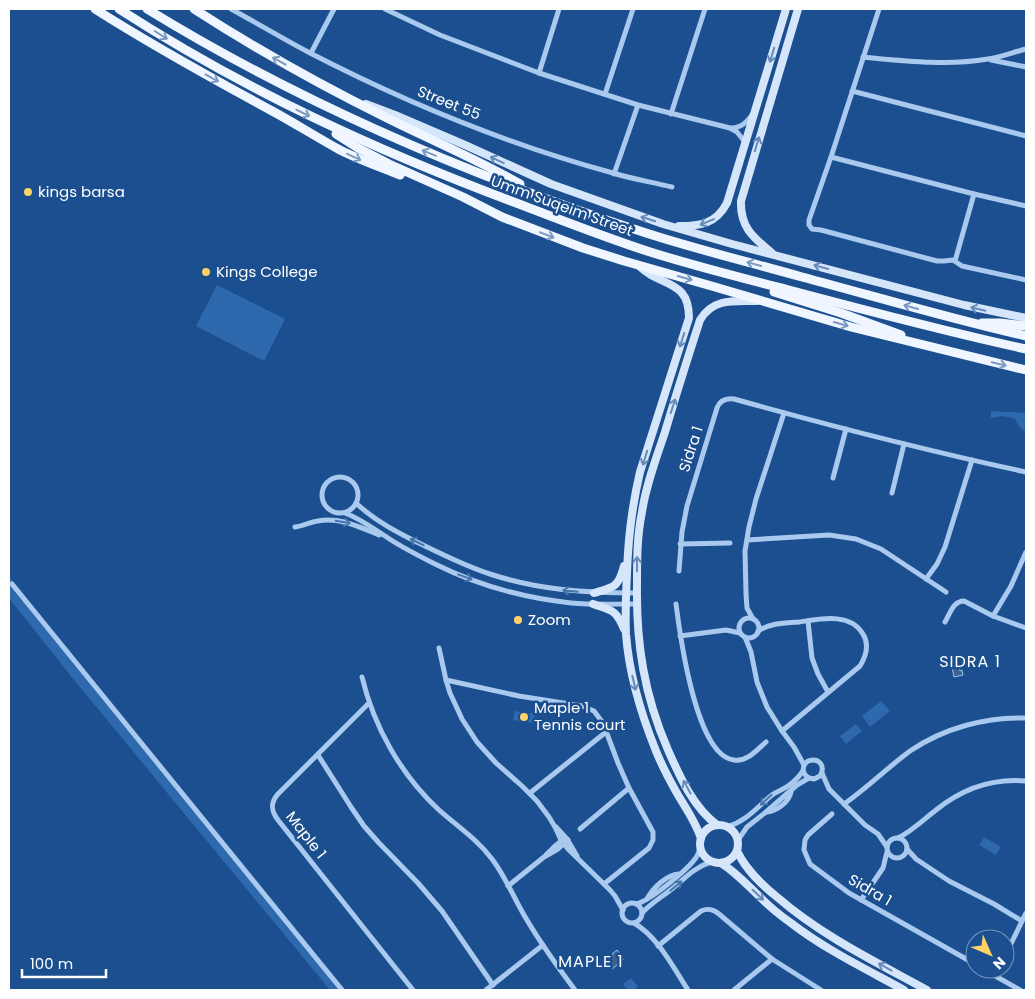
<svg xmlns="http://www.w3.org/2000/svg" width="1035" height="999" viewBox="0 0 1035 999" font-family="Poppins,sans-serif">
<rect width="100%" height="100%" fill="#1b4f8f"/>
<g fill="#2e69ad">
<path d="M217 285 285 319 264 361 196 326Z"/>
<path d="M991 411 1026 413V432L1020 428 1015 419 1003 416 991 418Z"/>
<path d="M9 576 85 672 346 990H330L74 680 9 598Z"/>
<path d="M881 701 890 711 870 727 862 716Z"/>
<path d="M515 711 535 714 534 723 513 720Z"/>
<path d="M856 724 862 731 846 744 840 736Z"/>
<path d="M984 837 1001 847 996 855 979 845Z"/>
<path d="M631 978 638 987 634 990H628L623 984Z"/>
</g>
<g fill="#3c6290" stroke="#9cc4f0">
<path d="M958 661 960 671 962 670 963 675 954 677 951 662Z"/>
<path d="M617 950 624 959 612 969 607 962 613 956 612 954Z"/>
</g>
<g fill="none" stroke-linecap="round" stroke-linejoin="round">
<g stroke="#a9c9ee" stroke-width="5">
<path d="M231 9C257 23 283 39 310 53 405 102 510 145 613 173 632 179 652 182 672 187"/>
<path d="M385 9 440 35 539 73 638 105 730 128 737 132 745 142"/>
<path d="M879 9 831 157 809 220V225L812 229 821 230 937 261H944L953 260 962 266 1026 280"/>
<path d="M311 53 334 9"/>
<path d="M863 57C905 61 947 66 988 59 1001 57 1014 52 1026 49"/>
<path d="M991 60 1026 67"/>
<path d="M539 73 559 9"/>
<path d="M852 91 1026 136"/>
<path d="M605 94 633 9"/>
<path d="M671 114 705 9"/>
<path d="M730 128C741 128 746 123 752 115"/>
<path d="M831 157 974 194 1026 206"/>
<path d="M614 174 638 105"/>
<path d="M955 261 974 194"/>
<circle cx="340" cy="495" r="18"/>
<path d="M833 478 846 429"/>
<path d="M892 493 904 444"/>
<path d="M356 503C376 522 402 535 427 547 448 557 468 567 490 574 538 590 586 593 637 593"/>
<path d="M345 513C361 519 374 529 388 538 403 548 419 556 435 564 477 585 525 598 571 603 593 605 615 604 637 604"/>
<path d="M295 527C303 526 310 522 318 521 341 517 359 527 379 535"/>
<path d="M747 540 829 535 856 539 881 549 946 592"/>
<path d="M680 544 730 543"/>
<path d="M679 571 682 532 687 506 717 408C720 400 726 398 734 399 831 426 928 451 1026 472"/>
<path d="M926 579 937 564 945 547 972 460"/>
<path d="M12 584 342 990"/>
<path d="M676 604C680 635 696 756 734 760 747 762 757 750 766 742"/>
<path d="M993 616 1011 586 1026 552"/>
<circle cx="749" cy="628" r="10"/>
<path d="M753 619 747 608 746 594 745 551 749 527 756 499 784 413"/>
<path d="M808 621 812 658 818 674 828 692"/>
<path d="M945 622C950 614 953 601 964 601L993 616 1026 628"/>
<path d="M758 631C770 623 785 623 799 622 820 619 850 612 863 634 870 645 866 656 860 666L782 731"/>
<path d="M680 636 726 630 740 633"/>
<path d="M745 637 751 652 757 682 767 707 782 731 794 747 804 765"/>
<path d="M439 648 446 680 450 693 462 719 477 742 496 763 522 786 537 801 549 817 555 827 561 840 568 849 610 890 615 896 623 910"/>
<path d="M362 677C374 727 401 775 439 810 457 826 477 839 492 859 505 876 513 896 524 915 539 941 557 966 575 990"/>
<path d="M446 680 519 696 582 706 594 711 603 723 618 763 629 788 653 832V840L649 848 604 884"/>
<path d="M369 703 278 794C270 803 271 811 278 820L413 990"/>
<path d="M318 755 351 807 364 826 379 843 418 883 442 911 493 985"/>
<path d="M822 773 829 789 865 825 878 834 887 847"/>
<path d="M530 793 606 732"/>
<path d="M844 804C867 788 887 768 910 751 944 728 985 717 1026 718"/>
<path d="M767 812C777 811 789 802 791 792"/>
<path d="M832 814 808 835 805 840 804 850 810 864 849 893 975 964"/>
<path d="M556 827 567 839 577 856"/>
<path d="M727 827C747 821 757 807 772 795 776 792 779 791 783 789 791 785 798 778 803 771"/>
<path d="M580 829 629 788"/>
<path d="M898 838C912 831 923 820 936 810 962 789 992 778 1026 781"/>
<circle cx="897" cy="848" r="10"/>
<path d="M738 840 747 827 766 812 797 785 809 778 814 779 820 776C826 766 819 757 808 761 801 766 802 774 809 778"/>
<path d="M907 849 916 859 949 881 994 904 1022 921"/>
<path d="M546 855 555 846 564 839"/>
<path d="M508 886 544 857 558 849 568 840"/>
<path d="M647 899C653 888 666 875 679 874"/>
<path d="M861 900 883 868 887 852"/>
<circle cx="632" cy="913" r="10"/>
<path d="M636 904C650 901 690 868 697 856 699 853 699 851 700 848"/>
<path d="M642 913C651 903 662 897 673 888 685 878 695 867 711 862"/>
<path d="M634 923C658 937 673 967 688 990"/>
<path d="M658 946 701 911C708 908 713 909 719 914L772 959 821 990"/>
<path d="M1005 956 1026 913"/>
<path d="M983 969 1020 990"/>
<path d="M486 990 543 945"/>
<path d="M734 990 772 959"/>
</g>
<g stroke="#d6e6fa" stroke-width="8">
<path d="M366 104 395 115 465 145 551 184 663 224 732 244 964 305 1026 318"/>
<path d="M679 226C700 226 716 224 727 203L786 9"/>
<path d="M772 253C754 238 740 228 741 201L798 9"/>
<path d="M638 265C642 269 646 272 651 275 673 287 689 287 689 318L640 472C632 506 628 539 627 573 626 594 625 614 626 634 629 674 641 714 656 751 662 766 670 781 678 795 687 810 695 821 701 838"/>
<path d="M594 593C614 587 618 588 624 566"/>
<path d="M593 604C612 611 616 609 624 629"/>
<circle cx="719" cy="844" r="19"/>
<path d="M717 825C693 807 680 777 668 750 644 695 636 643 637 584 637 560 637 536 642 512 646 485 656 459 665 432 676 395 688 357 700 320 713 298 734 301 757 301"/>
<path d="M737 851C746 870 761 884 777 897 822 936 876 962 927 990"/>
<path d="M721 863C737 873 748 886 762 899 771 908 781 916 791 923 826 950 866 969 904 990"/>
</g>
<g stroke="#f0f6ff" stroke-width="9">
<path d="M95 9C153 46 213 79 274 112 296 124 318 138 340 150 360 160 380 167 400 175"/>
<path d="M119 9C246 91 377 151 519 204 561 220 604 237 647 251 694 266 742 278 789 290 868 311 947 332 1026 349"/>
<path d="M147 9C302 104 470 176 643 232 695 249 749 262 802 277 877 297 951 319 1026 336"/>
<path d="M194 9C256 49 320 85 387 118 431 140 477 159 520 184"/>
<path d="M336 134 358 148 389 164 463 197 502 217 583 248 624 261 715 287 851 327 1026 370"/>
<path d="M774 292 841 313 901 335"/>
<path d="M982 323H1000L1026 326"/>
</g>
</g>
<defs><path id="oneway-shaft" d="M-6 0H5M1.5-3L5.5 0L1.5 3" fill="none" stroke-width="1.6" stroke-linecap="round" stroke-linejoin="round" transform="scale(1.25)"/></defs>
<g stroke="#7b9ac1">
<use href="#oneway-shaft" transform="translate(161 35) rotate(32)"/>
<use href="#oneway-shaft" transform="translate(279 61) rotate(-151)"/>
<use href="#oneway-shaft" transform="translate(212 78) rotate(29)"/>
<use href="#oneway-shaft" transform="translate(303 113) rotate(26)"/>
<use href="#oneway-shaft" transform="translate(429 153) rotate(-158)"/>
<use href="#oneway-shaft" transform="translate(354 157) rotate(25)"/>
<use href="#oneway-shaft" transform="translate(547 235) rotate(21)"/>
<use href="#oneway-shaft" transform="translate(754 264) rotate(-165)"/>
<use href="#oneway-shaft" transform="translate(685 278) rotate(16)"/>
<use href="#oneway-shaft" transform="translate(911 307) rotate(-165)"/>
<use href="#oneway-shaft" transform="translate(841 324) rotate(16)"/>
<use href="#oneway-shaft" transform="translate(999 364) rotate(13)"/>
</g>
<g stroke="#668bba">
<use href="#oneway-shaft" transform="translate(772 55) rotate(107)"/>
<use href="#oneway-shaft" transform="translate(757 144) rotate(-73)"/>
<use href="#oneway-shaft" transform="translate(497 160) rotate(-155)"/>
<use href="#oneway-shaft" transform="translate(648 219) rotate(-162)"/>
<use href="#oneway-shaft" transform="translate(707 222) rotate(157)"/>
<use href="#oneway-shaft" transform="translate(821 267) rotate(-165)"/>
<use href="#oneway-shaft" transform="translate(978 309) rotate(-167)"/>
<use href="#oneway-shaft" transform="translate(682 340) rotate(108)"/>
<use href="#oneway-shaft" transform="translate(673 406) rotate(-72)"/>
<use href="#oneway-shaft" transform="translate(645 458) rotate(107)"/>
<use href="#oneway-shaft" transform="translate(637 564) rotate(-90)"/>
<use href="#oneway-shaft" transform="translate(634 683) rotate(77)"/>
<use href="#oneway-shaft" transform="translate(687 787) rotate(-119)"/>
<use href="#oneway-shaft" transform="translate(758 895) rotate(44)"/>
<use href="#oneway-shaft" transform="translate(885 967) rotate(-151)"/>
</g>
<g stroke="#4674ac">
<use href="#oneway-shaft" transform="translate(343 522) rotate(10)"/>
<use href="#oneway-shaft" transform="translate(417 542) rotate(-154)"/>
<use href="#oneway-shaft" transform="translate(465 577) rotate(20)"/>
<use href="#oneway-shaft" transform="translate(570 591) rotate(-174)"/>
<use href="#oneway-shaft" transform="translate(766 800) rotate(137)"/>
<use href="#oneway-shaft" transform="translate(676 886) rotate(-40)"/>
</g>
<g fill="#ffd166" stroke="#1b4f8f" stroke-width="2">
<circle cx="28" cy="192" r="5"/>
<circle cx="206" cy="272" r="5"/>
<circle cx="518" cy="620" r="5"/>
<circle cx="524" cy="717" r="5"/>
</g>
<g text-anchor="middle" stroke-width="5" stroke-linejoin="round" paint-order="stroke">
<g font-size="15" fill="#fff" stroke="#1b4f8f">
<text transform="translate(449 103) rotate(22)" y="5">Street 55</text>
<text transform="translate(562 206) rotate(20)" y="5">Umm Suqeim Street</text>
<text transform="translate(691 449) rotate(-72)" y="5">Sidra 1</text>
<text transform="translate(306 835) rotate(52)" y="5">Maple 1</text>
<text transform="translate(870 890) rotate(30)" y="5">Sidra 1</text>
</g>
<g font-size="15" fill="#fff" stroke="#1b4f8f" text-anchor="start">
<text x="38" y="197">kings barsa</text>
<text x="216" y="277">Kings College</text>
<text x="528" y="625">Zoom</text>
<text x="534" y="713">Maple 1<tspan x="534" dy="17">Tennis court</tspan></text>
</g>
<g font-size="16" letter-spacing="1" fill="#fff" stroke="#1b4f8f">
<text x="970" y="667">SIDRA 1</text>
<text x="591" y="967">MAPLE 1</text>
</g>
</g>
<rect width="1035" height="999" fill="none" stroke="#ffffff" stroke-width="20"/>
<g transform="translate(990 954) rotate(135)"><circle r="24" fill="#1b4f8f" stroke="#7695bc"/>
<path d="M0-4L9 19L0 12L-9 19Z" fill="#ffd166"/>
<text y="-8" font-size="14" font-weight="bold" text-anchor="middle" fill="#ffffff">N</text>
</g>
<path d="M22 969v8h84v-8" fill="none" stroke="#ffffff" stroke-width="2.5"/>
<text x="30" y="969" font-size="15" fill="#ffffff" stroke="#1b4f8f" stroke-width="4" paint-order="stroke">100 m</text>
</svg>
